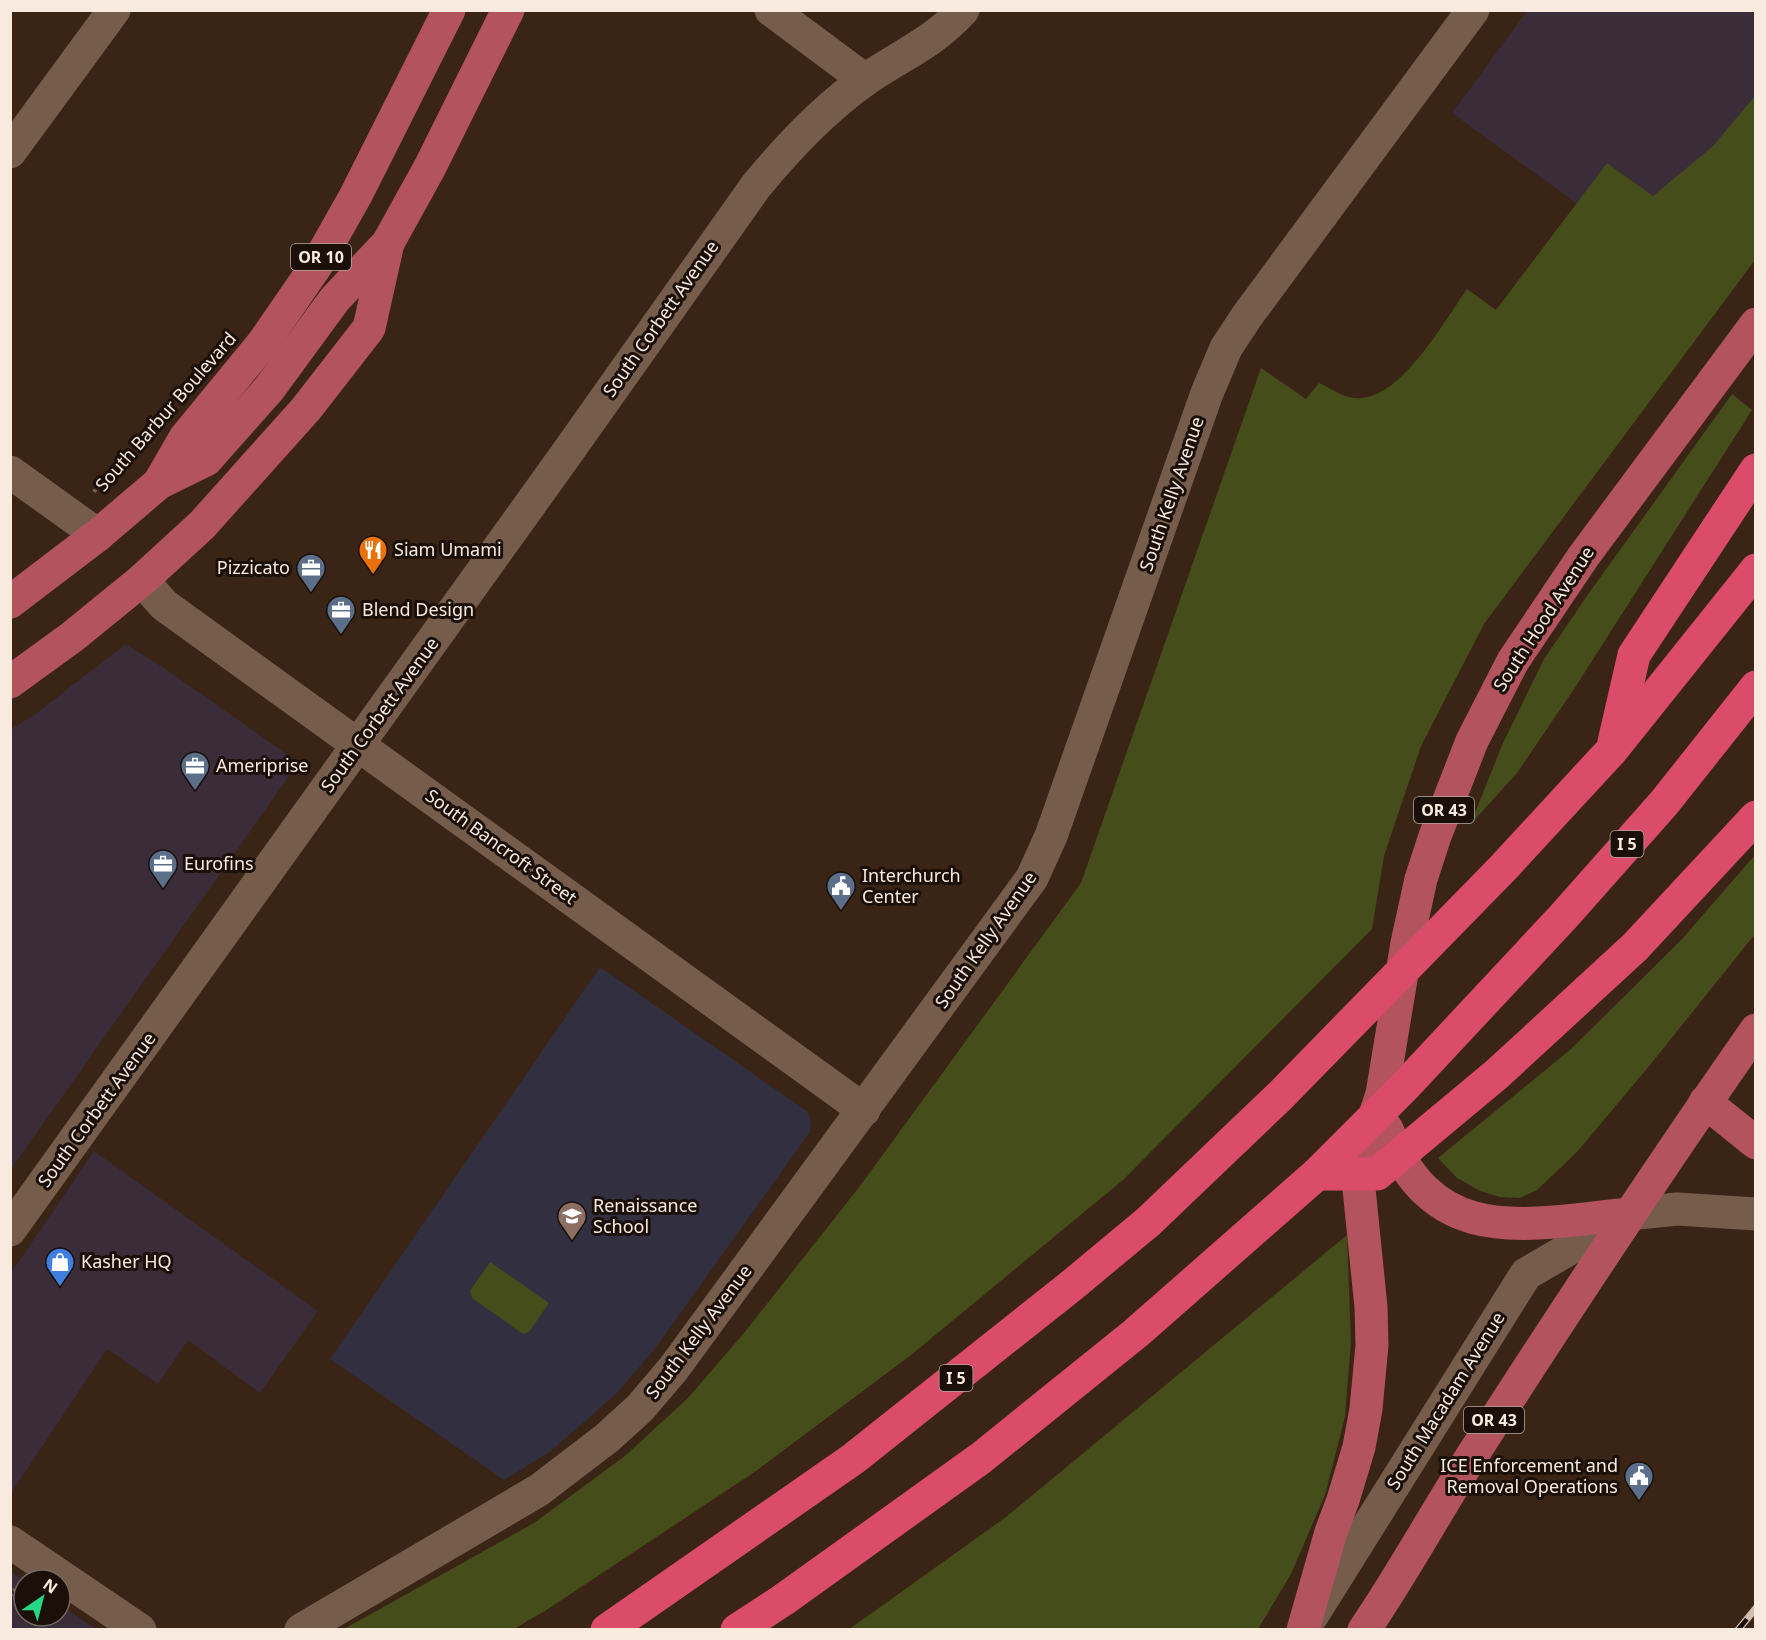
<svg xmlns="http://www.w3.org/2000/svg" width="1766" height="1640" viewBox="0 0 1766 1640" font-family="'Noto Sans',sans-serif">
<rect width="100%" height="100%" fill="#3a2415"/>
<g fill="#3a2c39">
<path d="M1527 11H1755V123L1628 241 1452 113Z"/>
<path d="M126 644 170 672 292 758 297 765 11 1169V729L34 715Z"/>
<path d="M94 1151 318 1311 260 1393 188 1340 158 1384 107 1349 11 1493V1273Z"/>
<path d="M10 1571 24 1580V1616H60V1605L96 1629H11Z"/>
</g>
<path fill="#322f40" d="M600 967 808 1112 811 1121 810 1132 654 1350 616 1394 551 1451 504 1480 330 1359Z"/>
<g fill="#454d1a">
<path d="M1755 96V260L1484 624 1421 746 1384 856 1372 929 1123 1180 911 1355 756 1471 548 1609 514 1629H344L534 1523 625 1456 688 1398 744 1333 860 1186 1081 883 1261 368 1306 399 1319 383C1329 387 1339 395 1349 397 1396 410 1444 321 1467 289L1496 310 1607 163 1653 196 1713 146Z"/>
<path d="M1732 394 1752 410 1576 686 1517 773 1470 825 1503 743 1544 659 1589 593Z"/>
<path d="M1755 855V934L1650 1065 1577 1152 1537 1190 1520 1198 1500 1197 1480 1191 1457 1178 1438 1158 1571 1049 1682 939Z"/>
<path d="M1347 1235 1351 1341 1345 1417 1325 1495 1291 1574 1258 1629 848 1630 1006 1517Z"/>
<path d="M490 1262 549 1303 529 1332 523 1334 472 1298 470 1291Z"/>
</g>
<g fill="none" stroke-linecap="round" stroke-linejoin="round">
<g stroke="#756154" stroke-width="4" stroke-dasharray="3 3" stroke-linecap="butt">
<path d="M94 492 100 482 141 441"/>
<path d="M10 1596 17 1587"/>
</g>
<g stroke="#765d4b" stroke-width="33">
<path d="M771 10 865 80"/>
<path d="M10 152 114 10"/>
<path d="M10 472 98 535"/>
<path d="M142 580 164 605 864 1110"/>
<path d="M10 1542 140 1630"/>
<path d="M301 1630 539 1490 607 1438 640 1408 674 1368 1032 878 1051 836 1207 393 1226 348 1247 316 1473 10"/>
</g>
<g stroke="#765d4b" stroke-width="33">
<path d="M10 1230 567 453 756 186C788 147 824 109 865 80 901 55 932 44 963 10"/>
<path d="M1312 1616 1526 1274 1629 1214 1677 1209 1756 1214"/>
</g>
<g stroke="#b2535e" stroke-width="33">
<path d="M159 483 185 438 263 343 316 266 356 195 449 10"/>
<path d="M10 602 98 535 159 483 206 460 269 389 335 299 388 243 430 167 508 10"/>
<path d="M10 682 72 637 142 580 202 525 306 409 369 328 388 243"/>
<path d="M1705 1102 1756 1143"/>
<path d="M1387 1129C1433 1250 1526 1224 1629 1214"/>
<path d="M1303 1630 1331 1532 1343 1500 1359 1447 1366 1409 1372 1345 1371 1307 1357 1169 1382 1094 1407 943 1421 879 1435 836 1472 741 1513 661 1583 557 1756 324"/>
<path d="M1364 1630C1405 1570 1439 1506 1479 1445 1569 1305 1661 1166 1756 1030"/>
</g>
<g stroke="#da4c6a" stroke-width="33">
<path d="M1614 742 1634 655 1756 470"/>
<path d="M1317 1174H1377L1497 1074 1635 947 1756 817"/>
<path d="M607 1630 853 1459 1071 1286 1148 1222 1280 1096 1503 868 1612 750 1756 570"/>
<path d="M737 1630 783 1600 981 1458 1136 1333 1317 1174 1407 1084 1563 917 1664 803 1756 687"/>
</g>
<g stroke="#cfbeb3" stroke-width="7">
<path id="rail" d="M1738 1630 1756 1608"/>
</g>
<use href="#rail" stroke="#1a1009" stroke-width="4.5" stroke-dasharray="14" stroke-linecap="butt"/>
</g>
<defs>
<g id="restaurant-pin" transform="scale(1.5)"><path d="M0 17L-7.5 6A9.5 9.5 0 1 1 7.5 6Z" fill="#e8710a" stroke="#1a1009"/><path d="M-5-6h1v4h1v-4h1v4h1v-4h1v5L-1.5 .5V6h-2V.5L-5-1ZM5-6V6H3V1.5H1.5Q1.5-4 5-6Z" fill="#fff"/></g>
<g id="office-pin" transform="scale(1.5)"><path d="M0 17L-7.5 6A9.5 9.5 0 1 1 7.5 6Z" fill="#5c6f8a" stroke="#1a1009"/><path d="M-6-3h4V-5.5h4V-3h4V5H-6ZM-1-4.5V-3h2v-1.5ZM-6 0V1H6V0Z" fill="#fff"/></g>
<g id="civic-pin" transform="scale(1.5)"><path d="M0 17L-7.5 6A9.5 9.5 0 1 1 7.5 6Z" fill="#5c6f8a" stroke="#1a1009"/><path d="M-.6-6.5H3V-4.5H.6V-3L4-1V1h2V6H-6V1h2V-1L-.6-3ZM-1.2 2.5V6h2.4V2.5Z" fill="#fff"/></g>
<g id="school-pin" transform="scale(1.5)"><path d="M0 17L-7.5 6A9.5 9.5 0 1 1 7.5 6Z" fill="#8d6e63" stroke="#1a1009"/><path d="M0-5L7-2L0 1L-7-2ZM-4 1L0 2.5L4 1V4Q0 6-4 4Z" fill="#fff"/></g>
<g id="shop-pin" transform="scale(1.5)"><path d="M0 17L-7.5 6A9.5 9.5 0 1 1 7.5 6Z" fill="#3f7fe0" stroke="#1a1009"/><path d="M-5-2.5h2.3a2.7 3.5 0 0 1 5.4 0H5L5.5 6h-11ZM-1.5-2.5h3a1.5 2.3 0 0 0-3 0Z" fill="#fff"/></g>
</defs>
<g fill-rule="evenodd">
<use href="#restaurant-pin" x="373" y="550"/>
<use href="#office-pin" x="311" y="568"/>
<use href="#office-pin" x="341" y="610"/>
<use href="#office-pin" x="195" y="766"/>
<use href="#office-pin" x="163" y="864"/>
<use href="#civic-pin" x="841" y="886"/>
<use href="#school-pin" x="572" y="1216"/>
<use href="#shop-pin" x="60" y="1262"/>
<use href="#civic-pin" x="1639" y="1476"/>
</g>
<g text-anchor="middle" stroke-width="6" stroke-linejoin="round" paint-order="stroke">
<g fill="#1a1009" stroke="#b6a9a0" stroke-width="1.5">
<rect x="291" y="244" width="60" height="26" rx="4.5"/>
<rect x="1414" y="797" width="60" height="26" rx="4.5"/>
<rect x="1610.5" y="831" width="33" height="26" rx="4.5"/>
<rect x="939.5" y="1365" width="33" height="26" rx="4.5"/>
<rect x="1464" y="1407" width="60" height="26" rx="4.5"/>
</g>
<g font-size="16" font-weight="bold" fill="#f9eae0">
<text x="321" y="263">OR 10</text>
<text x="1444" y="816">OR 43</text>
<text x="1627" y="850">I 5</text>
<text x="956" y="1384">I 5</text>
<text x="1494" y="1426">OR 43</text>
</g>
<g font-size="18" fill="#f9eae0" stroke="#1a1009">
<text transform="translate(661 319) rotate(-55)" y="6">South Corbett Avenue</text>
<text transform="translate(166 412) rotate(-49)" y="6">South Barbur Boulevard</text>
<text transform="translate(1172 494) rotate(-71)" y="6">South Kelly Avenue</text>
<text transform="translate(1544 619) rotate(-57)" y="6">South Hood Avenue</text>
<text transform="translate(380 715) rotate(-54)" y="6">South Corbett Avenue</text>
<text transform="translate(501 847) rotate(36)" y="6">South Bancroft Street</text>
<text transform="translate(986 940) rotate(-55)" y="6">South Kelly Avenue</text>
<text transform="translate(97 1110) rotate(-54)" y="6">South Corbett Avenue</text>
<text transform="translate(699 1332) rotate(-53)" y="6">South Kelly Avenue</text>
<text transform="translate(1446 1401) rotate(-58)" y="6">South Macadam Avenue</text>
</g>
<g font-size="18" fill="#f9eae0" stroke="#1a1009" text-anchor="start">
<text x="394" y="556">Siam Umami</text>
<text x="290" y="574" text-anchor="end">Pizzicato</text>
<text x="362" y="616">Blend Design</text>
<text x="216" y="772">Ameriprise</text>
<text x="184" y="870">Eurofins</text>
<text x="862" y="882">Interchurch<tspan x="862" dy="21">Center</tspan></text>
<text x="593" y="1212">Renaissance<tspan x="593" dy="21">School</tspan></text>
<text x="81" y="1268">Kasher HQ</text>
<text x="1618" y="1472" text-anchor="end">ICE Enforcement and<tspan x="1618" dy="21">Removal Operations</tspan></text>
</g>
</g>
<rect width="1766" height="1640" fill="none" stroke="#f9eae0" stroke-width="24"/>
<g transform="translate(42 1598) rotate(35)"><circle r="28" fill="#1a1009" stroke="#73675f" stroke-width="1.5"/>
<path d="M0-4.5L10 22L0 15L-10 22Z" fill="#25d886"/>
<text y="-9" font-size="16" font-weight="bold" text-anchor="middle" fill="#f9eae0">N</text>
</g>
</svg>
